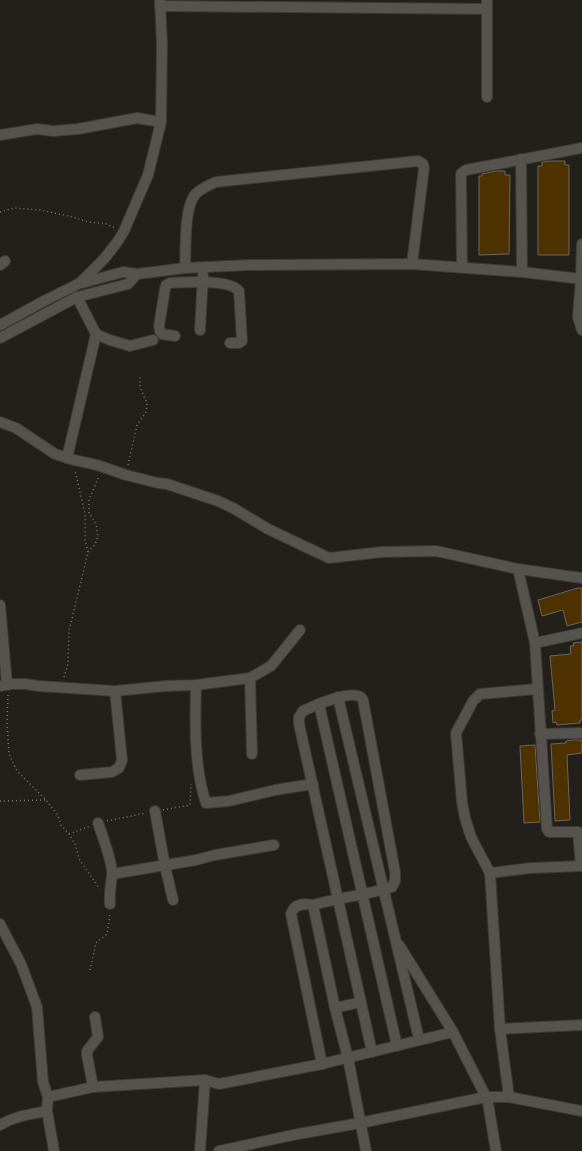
<svg xmlns="http://www.w3.org/2000/svg" width="582" height="1151" viewBox="0 0 582 1151" font-family="Spectral,serif">
<rect width="100%" height="100%" fill="#231f1b"/>
<g fill="#4d3200" stroke="#6a6660">
<path d="M550 161H565V165H569V255H538V166H542V162Z"/>
<path d="M496 171H505V175H510L509 254 479 255V176H482V174Z"/>
<path d="M578 588H582V622L567 626 563 610 542 616 538 600Z"/>
<path d="M582 642V720H580V723L557 725 556 722 553 723 552 711 555 710 550 656 571 654 570 646H574L573 643Z"/>
<path d="M571 740H582V753L567 755 570 820 555 821 551 744 566 743V741Z"/>
<path d="M535 745 540 822 524 823 520 746Z"/>
</g>
<g fill="none" stroke-linecap="round" stroke-linejoin="round">
<g stroke="#3c3936" stroke-width="12">
<g id="minor">
<path d="M160 6 487 9"/>
<path d="M487 97V0"/>
<path d="M0 135 37 129 53 131 78 129 137 118 161 122"/>
<path d="M521 159 522 272"/>
<path d="M582 244 581 279 578 317 582 330"/>
<path d="M0 265 5 261"/>
<path d="M462 267 461 174 466 170 582 148"/>
<path d="M185 268C186 249 184 211 194 196 199 189 209 185 216 182L418 161 423 164 424 168 412 264"/>
<path d="M80 283 104 259 118 241 124 231 148 175 161 122 162 44 160 0"/>
<path d="M77 297 96 334 110 340 130 346 153 340"/>
<path d="M0 325 44 301 78 284 123 272 137 274 185 268 249 265 412 264 522 272 582 279"/>
<path d="M200 330 203 275"/>
<path d="M175 336 162 334 160 331 159 326 165 289 166 285 170 283C185 282 230 279 239 291L242 341 239 343H230"/>
<path d="M0 338 77 297 128 284 137 274"/>
<path d="M0 422 16 428 55 454 74 460 97 465 126 475 158 483 167 484 218 501 233 508 268 529 329 558 382 552 436 551 518 569 582 578"/>
<path d="M67 458 96 334"/>
<path d="M518 569 535 643 547 829 549 832H578L581 866"/>
<path d="M0 605 7 685"/>
<path d="M535 643 582 633"/>
<path d="M250 678 252 754"/>
<path d="M196 685C195 722 194 768 206 803L229 801 275 790 313 784"/>
<path d="M0 686 11 684H25L38 686 115 691 166 686 196 685 250 678 271 666 300 630"/>
<path d="M338 697 419 1039"/>
<path d="M319 704 397 1046"/>
<path d="M540 734 582 733"/>
<path d="M80 775 112 772 119 768 122 760 115 691"/>
<path d="M155 811 165 866 173 900"/>
<path d="M98 823C102 835 113 863 112 875 111 886 109 893 110 904"/>
<path d="M490 873 531 868 582 866"/>
<path d="M112 874 196 860 215 855 274 845"/>
<path d="M313 905C303 903 294 904 291 914L322 1064"/>
<path d="M0 924 21 964 37 1007 43 1082 48 1097 47 1111 54 1151"/>
<path d="M399 945 453 1032"/>
<path d="M335 1008 361 1002"/>
<path d="M500 1029 582 1025"/>
<path d="M93 1087 87 1055V1051L98 1037 95 1017"/>
<path d="M48 1097 93 1087 205 1080 219 1084 322 1064 453 1032 486 1097"/>
<path d="M487 1097 496 1151"/>
<path d="M509 1097 500 1029 490 873 471 837 465 818 462 802 456 733 473 701 480 694 537 689"/>
<path d="M0 1125C15 1116 31 1114 47 1111"/>
<path d="M200 1151 205 1080"/>
<path d="M219 1151 298 1134 360 1123 486 1097H509L582 1111"/>
<path d="M366 1151 348 1058 335 1008 313 905C339 898 366 895 392 887L395 881V872L363 700C358 686 313 706 303 711L299 717V724L372 1052"/>
</g>
</g>
<g stroke="#7a7773" stroke-width="1.5" stroke-dasharray="1 3" stroke-linecap="butt">
<path d="M0 212 14 208 40 210 73 217 88 222 107 224 115 228"/>
<path d="M128 465 137 425 146 412 147 403 140 387V376"/>
<path d="M88 552C90 549 94 547 95 544 101 534 95 520 89 513V500L99 476"/>
<path d="M64 677 68 664 69 631 88 552 85 540V514L75 470"/>
<path d="M8 695 7 722 9 754 17 771 46 800 57 814 61 825 69 834 76 846 79 859 100 889"/>
<path d="M0 801 46 800"/>
<path d="M163 810 190 805 191 784"/>
<path d="M107 821 146 813"/>
<path d="M69 834 90 826"/>
<path d="M90 970 96 943 107 934 110 914"/>
</g>
<use href="#minor" stroke="#56524d" stroke-width="10"/>
</g>
</svg>
